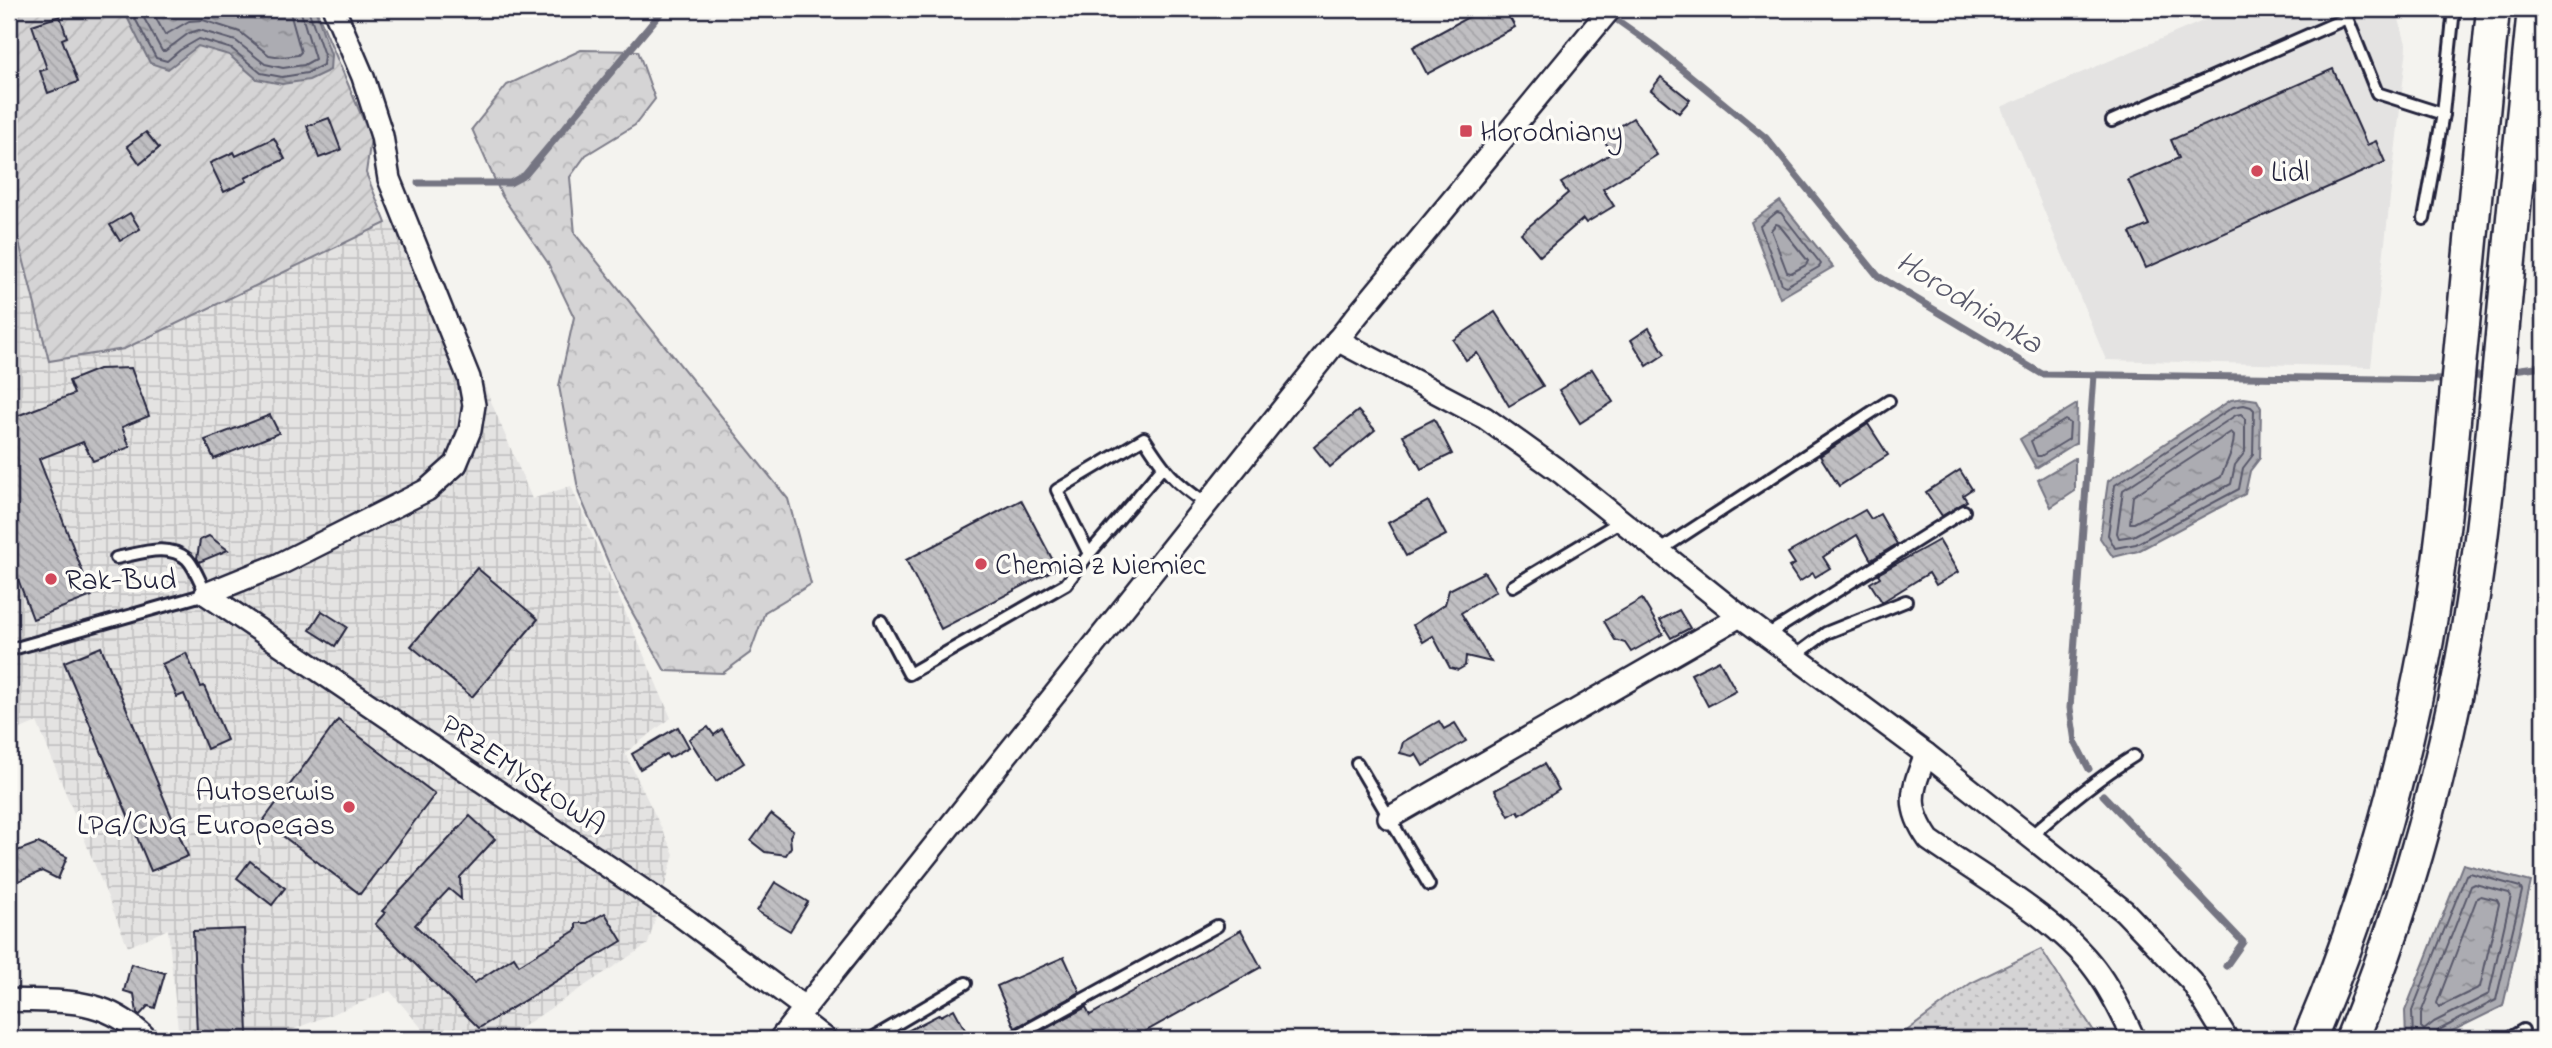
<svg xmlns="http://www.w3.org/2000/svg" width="2552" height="1048" viewBox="0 0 2552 1048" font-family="'Indie Flower',sans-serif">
<defs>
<pattern id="industrial-grid" width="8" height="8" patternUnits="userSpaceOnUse" patternTransform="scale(1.75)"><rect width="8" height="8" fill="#e4e3e2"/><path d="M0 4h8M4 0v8" fill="none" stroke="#c3c2c3"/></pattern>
<pattern id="grass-dots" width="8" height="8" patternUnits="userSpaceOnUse" patternTransform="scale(1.75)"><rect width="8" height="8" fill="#d5d4d5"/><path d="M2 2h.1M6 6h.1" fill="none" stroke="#b7b6b8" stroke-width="1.8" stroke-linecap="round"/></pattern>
<pattern id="forest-crowns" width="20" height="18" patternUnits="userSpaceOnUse" patternTransform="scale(1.75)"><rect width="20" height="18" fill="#d5d4d5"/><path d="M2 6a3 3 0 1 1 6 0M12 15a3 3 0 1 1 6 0" fill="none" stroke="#b7b6b8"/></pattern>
<pattern id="garden-furrows" width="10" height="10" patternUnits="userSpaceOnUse" patternTransform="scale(1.75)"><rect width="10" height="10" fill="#d5d4d5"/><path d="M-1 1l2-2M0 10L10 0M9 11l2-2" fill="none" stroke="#b7b6b8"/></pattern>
<pattern id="water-ripples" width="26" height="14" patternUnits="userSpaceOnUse" patternTransform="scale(1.75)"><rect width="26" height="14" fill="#acacb2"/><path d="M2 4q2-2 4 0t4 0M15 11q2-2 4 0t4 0" fill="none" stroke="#8c8c92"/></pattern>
<pattern id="building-back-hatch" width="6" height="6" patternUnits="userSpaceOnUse" patternTransform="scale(1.75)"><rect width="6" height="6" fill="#c0bfc2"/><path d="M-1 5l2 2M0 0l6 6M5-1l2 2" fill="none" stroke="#a5a4a8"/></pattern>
</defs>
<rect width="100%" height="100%" fill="#f4f3ef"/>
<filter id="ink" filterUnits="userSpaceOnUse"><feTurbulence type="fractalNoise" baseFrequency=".0143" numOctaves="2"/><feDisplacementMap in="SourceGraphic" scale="14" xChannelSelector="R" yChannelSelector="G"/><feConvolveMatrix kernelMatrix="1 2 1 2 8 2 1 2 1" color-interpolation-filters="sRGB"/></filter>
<g filter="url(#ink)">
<path fill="#e4e3e2" d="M2231 9H2396L2407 47 2371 367 2106 360 2001 107Z"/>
<path fill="url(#industrial-grid)" d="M411 211 532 499 571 486 671 718 625 753 674 854 648 944 504 1039H431L390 991 269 1039H179L168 929 128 947 37 722 9 734V227L15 225 49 361 124 349Z"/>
<path fill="url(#grass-dots)" stroke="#7c7b88" stroke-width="2" d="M2041 949 2099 1039H1896L1971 983Z"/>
<path fill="url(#forest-crowns)" stroke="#7c7b88" stroke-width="2" d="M581 50 638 51 655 99 635 125 586 155 570 177 575 234 788 499 811 584 765 612 750 653 723 673 665 671 622 594 579 494 559 386 574 317 548 263 502 196 472 129 507 85Z"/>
<path fill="url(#garden-furrows)" stroke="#7c7b88" stroke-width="2" d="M9 9H316L371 138 366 173 386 223 124 349 49 361 15 226 9 227Z"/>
<g fill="url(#water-ripples)" stroke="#757582" stroke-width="2">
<path d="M123 9H315L331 55 330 70 309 80 282 84 257 79 229 55 198 46 168 69 150 63Z"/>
<path d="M1780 201 1833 267 1780 298 1751 222Z"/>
<path d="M2244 398 2257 400 2261 408 2260 458 2250 471 2245 494 2138 551 2113 557 2100 538 2108 481 2231 400Z"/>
<path d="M2077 404 2076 443 2036 468 2020 439Z"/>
<path d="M2075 458V491L2051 507 2038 480Z"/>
<path d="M2463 864 2531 882 2503 1006 2436 1039H2406L2405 1011Z"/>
</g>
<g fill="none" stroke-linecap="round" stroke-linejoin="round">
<g stroke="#59596b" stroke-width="2">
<path d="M130 9 156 58 167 61 180 50 199 39 232 49 261 73 282 77 307 73 323 65 324 55 308 9"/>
<path d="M139 9 162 51H165L189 33 199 30 236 41 265 64 283 68 304 65 315 59 300 9"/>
<path d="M151 9 165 35 189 21 203 20 240 32 269 55 282 57 298 55 301 52 289 9"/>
<path d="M1777 212 1781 213 1821 264 1819 267 1786 286 1782 284 1760 226Z"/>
<path d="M1776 224 1779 225 1808 261 1806 265 1791 273 1787 272 1771 230Z"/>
<path d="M2244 405 2251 407 2254 410 2253 455 2243 468 2239 489 2136 544 2115 548 2108 535 2115 485 2233 407Z"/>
<path d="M2241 414 2245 418V452L2235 465 2231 484 2133 536 2119 538 2117 533 2123 490 2236 415Z"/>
<path d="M2065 420 2070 423 2069 439 2041 456H2037L2031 441Z"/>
<path d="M2231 432 2234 435C2234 450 2226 463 2221 477L2134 523H2130L2133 496Z"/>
<path d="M2475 884 2509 893 2511 896 2489 994 2434 1022 2424 1030 2421 1027V1013L2471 886Z"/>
<path d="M2481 896 2497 900 2499 904 2480 987 2439 1007 2437 1003 2477 898Z"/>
<path d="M2413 1039 2412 1011 2466 875 2470 873 2520 887 2522 891 2496 1000 2439 1030 2434 1039"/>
</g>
<g stroke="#757582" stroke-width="7">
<path d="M1610 15 1654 46 1766 138 1878 276 2042 374 2449 380"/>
<path d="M418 183H510L525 175 664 9"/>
<path d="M2506 371 2543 366"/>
<path d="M2464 378 2491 374"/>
<path d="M2089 769 2075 742 2070 708 2094 375"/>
<path d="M2103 795 2243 942 2226 966"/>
</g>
</g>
<g fill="url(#building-back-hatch)" stroke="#22223b" stroke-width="2">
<path d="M1483 9H1505L1515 27 1427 74 1413 47Z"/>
<path d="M60 16 67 37 62 39 78 82 48 93 40 71 47 69 32 25Z"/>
<path d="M2333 69 2367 145 2376 141 2385 162 2146 268 2130 233 2149 225 2128 180 2179 158 2171 140Z"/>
<path d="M1661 77 1690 100 1679 113 1651 90Z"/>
<path d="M329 118 341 150 319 158 307 126Z"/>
<path d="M1633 118 1657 155 1603 189 1614 206 1586 223 1583 219 1540 256 1521 233 1568 193 1561 183 1612 153 1602 137Z"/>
<path d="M146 132 159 148 140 164 127 146Z"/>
<path d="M274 138 285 159 245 178 247 181 224 192 210 163 234 152 236 156Z"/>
<path d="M130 213 140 229 120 241 110 225Z"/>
<path d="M1495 312 1543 386 1509 406 1477 353 1466 360 1453 340Z"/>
<path d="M1649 328 1665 354 1647 366 1631 340Z"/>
<path d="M131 368 149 416 122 427 130 447 93 461 83 442 39 459 92 596 33 619 9 555V419L74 394 69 381 99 369Z"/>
<path d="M1592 369 1613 402 1580 423 1559 390Z"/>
<path d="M1358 411 1375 430 1330 467 1314 447Z"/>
<path d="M270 415 279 433 214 459 205 440Z"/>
<path d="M1434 419 1452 454 1421 469 1403 435Z"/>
<path d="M1868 424 1888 455 1839 486 1820 456Z"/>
<path d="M1960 470 1972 489 1963 495 1967 501 1942 516 1926 492Z"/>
<path d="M1021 500 1057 568 941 629 906 560Z"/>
<path d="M1428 501 1446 535 1406 556 1388 523Z"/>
<path d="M1865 510 1871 519 1880 514 1897 544 1871 560 1857 535 1823 557 1830 568 1815 577 1813 573 1799 582 1789 567 1795 564 1788 553Z"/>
<path d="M209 536 228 550 199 562 197 558 200 540Z"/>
<path d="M1939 540 1958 572 1936 585 1929 573 1882 602 1870 583 1880 577 1878 574Z"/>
<path d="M477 568 538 619 472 697 411 646Z"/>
<path d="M1484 572 1496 591 1461 613 1491 662 1466 656 1465 666 1458 670 1450 668 1433 636 1423 642 1413 625 1445 604 1449 590Z"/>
<path d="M1642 599 1663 634 1631 652 1625 643 1615 640 1604 621Z"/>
<path d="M1679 610 1690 628 1671 638 1660 620Z"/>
<path d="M322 611 347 627 335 646 310 630Z"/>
<path d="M101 647 188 856 151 871 64 662Z"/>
<path d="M186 653 201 687 204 686 227 740 207 749 184 694 177 697 162 664Z"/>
<path d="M1719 660 1736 691 1708 706 1691 674Z"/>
<path d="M338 720 435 794 360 894 263 821Z"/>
<path d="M1439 721 1444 729 1455 723 1466 741 1423 766 1416 754 1412 756 1400 753 1403 742Z"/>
<path d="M678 727 689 747 669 758 666 754 640 769 632 754Z"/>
<path d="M708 727 714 735 722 729 744 763 716 781 689 739Z"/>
<path d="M1544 764 1559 790 1520 815 1518 811 1509 816 1495 790Z"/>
<path d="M771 814 793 831 790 836 791 847 786 855 765 852 751 841Z"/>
<path d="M470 816 495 839 460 877 461 899 449 889 415 925 474 983 514 957 519 965 576 930V923H587L605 913 622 941 479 1028 375 924 385 913 382 911Z"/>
<path d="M38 843 67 857 58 879 42 871 9 885V854Z"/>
<path d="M250 861 285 888 272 905 237 878Z"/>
<path d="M775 882 808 902 790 931 757 911Z"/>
<path d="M244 929 248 1034 197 1035 193 931Z"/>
<path d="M1241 930 1261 967 1132 1039H1027L1086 1007 1090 1015Z"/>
<path d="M1064 957 1080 992 1015 1028 997 986Z"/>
<path d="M131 964 165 973 155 1008 148 1006 140 1015 137 1013 134 994 124 991Z"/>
<path d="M954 1009 970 1039H892L940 1014 941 1016Z"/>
</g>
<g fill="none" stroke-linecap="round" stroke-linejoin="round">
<g stroke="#22223b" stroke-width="16">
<g id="lane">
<path d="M2112 121 2347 18 2377 93 2443 114"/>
<path d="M2424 219 2443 114 2454 9"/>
<path d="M1659 551 1889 401"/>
<path d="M1089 554 1162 468"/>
<path d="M1513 586 1621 521"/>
<path d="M881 621 909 674 1066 584 1089 554 1057 490 1144 438C1165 471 1173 481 1205 503"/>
<path d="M1767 635 1964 511"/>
<path d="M9 650 206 594C201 584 195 567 187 559 168 542 138 554 116 558"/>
<path d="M1795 656 1826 633 1906 601"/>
<path d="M1357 763 1429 885"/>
<path d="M2030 837C2063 807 2096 779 2134 756"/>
<path d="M871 1039 966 983"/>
<path d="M1011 1039 1217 926"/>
<path d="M2508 1039 2523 1030"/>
</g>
</g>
<g stroke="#22223b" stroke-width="26">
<g id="street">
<path d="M1337 340 1485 418 1563 474 1740 616 1926 754C1912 790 1905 806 1929 840 1980 876 2058 919 2095 969 2111 990 2123 1015 2134 1039"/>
<path d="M206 594 278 565 427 490 456 464 470 430 474 405 469 378 389 179 382 136 363 77 334 9"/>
<path d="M206 594 681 916 805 1008"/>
<path d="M1926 754 2124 911 2192 982 2227 1039"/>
<path d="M1389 818 1740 616"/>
<path d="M9 1000C65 1002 104 996 147 1039"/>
<path d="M798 1018 825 1039"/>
<path d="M780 1039 1359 313 1610 9"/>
</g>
</g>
<g stroke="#22223b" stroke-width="37">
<g id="secondary">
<path d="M2309 1039C2364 912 2402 776 2427 640 2445 539 2452 436 2462 335 2472 226 2483 118 2493 9"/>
<path d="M2352 1039C2405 909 2443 772 2467 634 2485 528 2494 420 2504 314 2513 212 2524 110 2534 9"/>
</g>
</g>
<use href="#lane" stroke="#fdfcf7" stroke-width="10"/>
<use href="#street" stroke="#fdfcf7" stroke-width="21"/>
<use href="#secondary" stroke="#fdfcf7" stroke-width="32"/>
</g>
</g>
<g fill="#d1495b" stroke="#fdfcf7" stroke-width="2.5">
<rect x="1459" y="124" width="14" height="14" rx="3.5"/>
<circle cx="2257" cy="171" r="7"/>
<circle cx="981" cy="564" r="7"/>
<circle cx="51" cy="579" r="7"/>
<circle cx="349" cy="807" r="7"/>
</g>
<g text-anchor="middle" stroke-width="7" stroke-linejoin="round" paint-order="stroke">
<g font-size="30" fill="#22223b" stroke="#fdfcf7" text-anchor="start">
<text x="1480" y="141">Horodniany</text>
<text x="2271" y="181">Lidl</text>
<text x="995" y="574">Chemia z Niemiec</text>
<text x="65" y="589">Rak-Bud</text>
<text x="335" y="800" text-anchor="end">Autoserwis<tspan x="335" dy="34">LPG/CNG EuropeGas</tspan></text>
</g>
<g font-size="30" fill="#22223b" stroke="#fdfcf7">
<text transform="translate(524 774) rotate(34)" y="10">PRZEMYSŁOWA</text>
</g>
<g font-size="32" font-style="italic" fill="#59596b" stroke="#fdfcf7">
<text transform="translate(1970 301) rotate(32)" y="11">Horodnianka</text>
</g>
</g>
<rect width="2552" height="1048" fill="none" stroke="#fdfcf7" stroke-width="35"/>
<rect x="18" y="18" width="2517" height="1013" fill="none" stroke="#22223b" stroke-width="2.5" filter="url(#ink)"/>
</svg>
